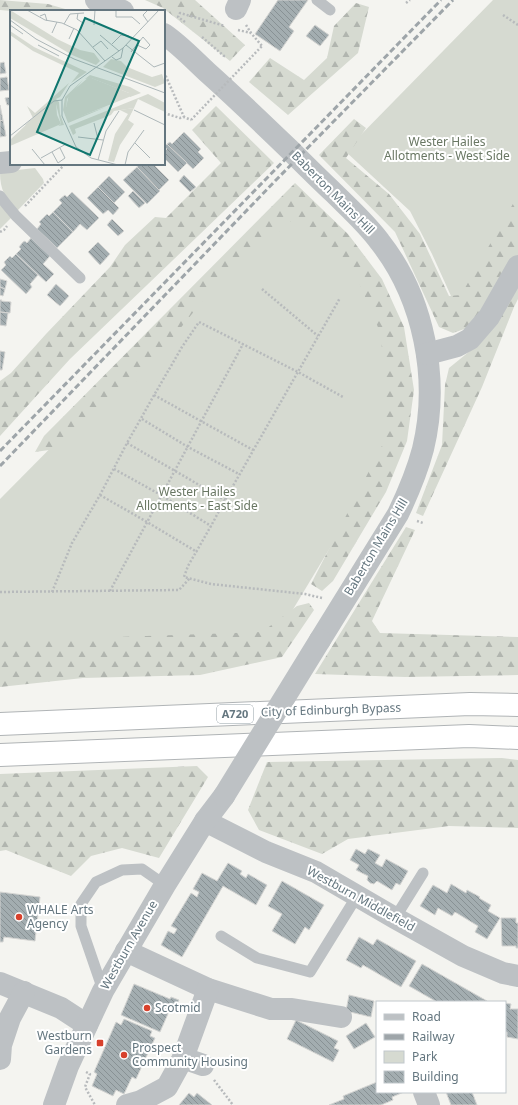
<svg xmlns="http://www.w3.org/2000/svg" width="518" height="1105" viewBox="0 0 518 1105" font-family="'Noto Sans',sans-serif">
<defs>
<pattern id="forest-firs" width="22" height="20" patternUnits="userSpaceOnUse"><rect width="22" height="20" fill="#d6dad1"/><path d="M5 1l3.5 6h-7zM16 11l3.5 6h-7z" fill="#b1b5af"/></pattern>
<pattern id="building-back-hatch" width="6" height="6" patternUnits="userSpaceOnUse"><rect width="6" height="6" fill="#a3adb0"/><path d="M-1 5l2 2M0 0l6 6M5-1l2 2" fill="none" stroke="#889194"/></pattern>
</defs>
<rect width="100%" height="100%" fill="#f4f4f0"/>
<g fill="#d6dad1">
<path d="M493 0H518V236L461 318 432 254 410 211 345 151Z"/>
<path d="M35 168 43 179 44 183 17 211C5 198 0 190 0 172Z"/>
<path d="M0 203 12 217 0 229Z"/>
<path d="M291 205 357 262 387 339 391 428 366 488 277 636 0 644V499Z"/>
</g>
<g fill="url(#forest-firs)">
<path d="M0 0 48 4 72 11H11L0 10Z"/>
<path d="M145 0H195L245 45 230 61 163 8Z"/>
<path d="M356 3 369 7 358 53 288 115 249 82 270 58 304 80 327 58 334 26Z"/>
<path d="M216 106 274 163 70 359 0 436V381L11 373 46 334 110 267 125 245 155 217 166 218 221 163 192 130Z"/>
<path d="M354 119 366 128 346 158 389 194 420 234 449 296 461 295 518 195V299L514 307 482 387 423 516 416 513 442 445 445 385 449 368 481 342 470 327 453 333 439 327 395 232 319 155Z"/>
<path d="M295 183 348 234 382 279 404 327 414 390 407 441 386 492 333 581 322 591 311 584 386 438V382L380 332 357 278 297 216 213 288 140 378 56 449 35 452 44 436Z"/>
<path d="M406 527 415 530 372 621 380 633 518 637V675L405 677 315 674Z"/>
<path d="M309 603 314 610 282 657 200 675 83 678 0 687V641L262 632 297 606Z"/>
<path d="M502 758 518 760V828L449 826 348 839 322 854 259 830 248 810 267 762Z"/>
<path d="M197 766 208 777 159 858 122 848 91 856 71 876 6 850 0 851V774Z"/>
</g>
<g fill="url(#building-back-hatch)" stroke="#d5d5d3">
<path d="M278 0H308L289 27 294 31 280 51 255 34Z"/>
<path d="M315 25 329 35 320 46 306 36Z"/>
<path d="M4 62 6 73 0 74V63Z"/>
<path d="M7 77 9 90 0 91V78Z"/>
<path d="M11 97V105H7L5 98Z"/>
<path d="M0 105 3 120 0 121Z"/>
<path d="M3 120 6 136 0 137V121Z"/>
<path d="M184 132 201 149 198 152 204 158 193 169 167 144 170 142 172 144Z"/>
<path d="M167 144 187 163 178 172 164 158V152L167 149 164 147Z"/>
<path d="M139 164H153L169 180 159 190 137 167Z"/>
<path d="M137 167 160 191 147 204 123 180Z"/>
<path d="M184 175 196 187 190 192 179 181Z"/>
<path d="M109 176 125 192 114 203 98 187Z"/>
<path d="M98 187 119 208 113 215 108 210 103 214 87 198Z"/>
<path d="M133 191 145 203 139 208 128 196Z"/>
<path d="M72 192 99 218 87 230 80 224 73 232 53 212 62 203 59 200 60 199 65 195 67 197Z"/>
<path d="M53 212 73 232 57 248 37 229 41 224 39 222 47 214 49 216Z"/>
<path d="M112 219 124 231 118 236 107 225Z"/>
<path d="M31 238 50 256 43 264 54 274 46 282 16 254 21 249 19 247 23 242 25 241 27 243Z"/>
<path d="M98 242 110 254 100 265 88 252Z"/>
<path d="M16 254 38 275 30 284 32 287 26 294 1 270 6 265 4 262 10 256 12 258Z"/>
<path d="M0 279 7 281 5 289 0 287Z"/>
<path d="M56 284 69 296 60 306 47 295Z"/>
<path d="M0 287 5 289 3 296 0 295Z"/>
<path d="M0 300H2L1 301 11 302 10 313 0 312Z"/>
<path d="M0 312 8 313 6 326 0 325Z"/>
<path d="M0 351 5 352 2 370H0Z"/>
<path d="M356 849 365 854 368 849 380 855 375 863 382 867 386 859 408 871 400 885 396 883 392 890 377 881 374 884 370 883 367 880 368 876 356 870 359 865 350 860Z"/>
<path d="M228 863 242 871 240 874 246 878 248 874 267 885 256 905 223 886 182 957 161 945 168 931 174 934 177 929 171 926 191 893 197 897 199 892 193 889 202 873 217 881Z"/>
<path d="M282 881 324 905 309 930 305 927 295 944 272 931 282 914 268 906Z"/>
<path d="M451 884 466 893 467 890 480 897 479 898 491 905 488 911 500 918 487 939 475 932 478 926 455 912 452 916 438 908 435 915 420 906 433 885 447 893Z"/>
<path d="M0 892 40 897 35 941 4 937 3 942H0Z"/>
<path d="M501 918H516V923H518V948H516V946H502Z"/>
<path d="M359 937 373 945 377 939 416 961 401 987 363 965 361 968 346 960Z"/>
<path d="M422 964 487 1001 437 1002 409 986Z"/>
<path d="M134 984 170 999 171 997 179 1000 174 1009 171 1007 160 1032 121 1015Z"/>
<path d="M349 995 374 1001 371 1017 346 1011Z"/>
<path d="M505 1003 511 1004 510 1009H518V1039L507 1037V1032H505Z"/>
<path d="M124 1019 152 1031 150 1036 155 1038 136 1079 132 1077 124 1094 116 1090 113 1096 92 1086 97 1074 94 1072 116 1022 121 1025Z"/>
<path d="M296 1020 338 1041 334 1048 339 1050 333 1062 287 1039Z"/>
<path d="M366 1023 375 1037 354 1049 346 1036Z"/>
<path d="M377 1082V1092H404L392 1097 393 1100 381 1105H329L344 1099 343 1096Z"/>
<path d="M446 1092H472L477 1105H451Z"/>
<path d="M189 1093 194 1097 197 1093 212 1105H179Z"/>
</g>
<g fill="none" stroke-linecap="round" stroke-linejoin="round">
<g stroke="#b0b4b6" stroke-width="24">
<g id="trunk">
<path d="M0 724 470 704 518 705"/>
<path d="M0 755 469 736 518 738"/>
</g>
</g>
<g stroke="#b7babc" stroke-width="2.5" stroke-dasharray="2 2" stroke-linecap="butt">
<path d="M406 3 410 0"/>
<path d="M503 15 518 25"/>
<path d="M185 22 178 17 180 13 225 26"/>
<path d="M246 25 251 33 262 46"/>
<path d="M238 30 251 33"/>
<path d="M202 37 224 56 222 58"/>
<path d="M164 72 184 117"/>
<path d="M164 113 180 118 184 117 191 120"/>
<path d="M25 206 65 164"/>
<path d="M0 232 4 230 7 226"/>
<path d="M262 289 318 336"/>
<path d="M154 395 253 450"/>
<path d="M142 419 188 447 239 474"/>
<path d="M127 443 225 500"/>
<path d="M114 469 161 495 211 526"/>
<path d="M100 495 147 522 197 552"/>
<path d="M417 521 423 523"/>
<path d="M110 591 243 344"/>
<path d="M0 592 179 590 190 578"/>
<path d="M52 592 72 543 100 495 127 443 153 397 182 347 199 322 298 372 343 397"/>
<path d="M322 598 305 594 211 584 184 577 188 566 211 526 225 500 340 298"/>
<path d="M86 1072 90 1074 85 1087 95 1105"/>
<path d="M214 1080 233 1105"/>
</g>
<g stroke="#bdc1c4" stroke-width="11">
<path d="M317 0 330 10"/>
<path d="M0 196 6 204 16 216 80 278"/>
<path d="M395 918 423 873"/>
<path d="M221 936 257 958 310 972 357 896"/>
<path d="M103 990 81 926V904L96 882 122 870 142 869 165 885"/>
</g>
<g stroke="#bdc1c4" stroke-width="22">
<path d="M96 0 123 11"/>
<path d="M236 9 240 0"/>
<path d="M164 34C180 45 193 59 207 72 235 97 262 123 289 149 304 164 319 179 334 193 350 209 367 224 380 242 424 298 440 379 423 449 417 472 408 493 398 514L320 640"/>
<path d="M0 163 11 162"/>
<path d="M427 354 457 346 470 339 489 317 518 266"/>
<path d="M205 821 266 852 316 872 395 918 463 956 503 973 518 976"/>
<path d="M126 951 208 989 271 1009H292L341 1017"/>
<path d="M0 983 61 1008 87 1025"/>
<path d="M183 1058 203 1065"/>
<path d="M0 1059 1 1045 10 1018 24 992"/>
<path d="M424 1092 429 1105"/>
<path d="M54 1105 68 1066 103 991 165 885 205 821 224 796"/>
<path d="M127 1105 141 1101 167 1087 183 1058 208 989"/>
</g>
<use href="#trunk" stroke="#fff" stroke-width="22"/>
<g stroke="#9ea5a9" stroke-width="3" stroke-dasharray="6 3" stroke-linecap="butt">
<path d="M0 451 441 0"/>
<path d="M0 466 278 178 453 0"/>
</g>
<path stroke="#b7babc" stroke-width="2.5" stroke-dasharray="2 2" stroke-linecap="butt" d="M191 120 262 46"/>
<path stroke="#bdc1c4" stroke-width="22" d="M224 796 320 640"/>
</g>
<g fill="#d8412c" stroke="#fff" stroke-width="1.5">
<circle cx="19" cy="917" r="4"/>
<circle cx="147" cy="1008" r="4"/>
<rect x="96" y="1039" width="8" height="8" rx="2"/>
<circle cx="124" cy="1055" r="4"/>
</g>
<g text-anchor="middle" stroke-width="4" stroke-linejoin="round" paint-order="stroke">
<rect fill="#fff" stroke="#929fa5" stroke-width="1" x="217" y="705" width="36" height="18" rx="3"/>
<g font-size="11" font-weight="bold" fill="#64767f">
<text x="235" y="718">A720</text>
</g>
<g font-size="12" fill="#697763" stroke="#fff">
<text x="447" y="146">Wester Hailes<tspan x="447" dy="14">Allotments - West Side</tspan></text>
<text x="197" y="496">Wester Hailes<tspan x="197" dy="14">Allotments - East Side</tspan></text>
</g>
<g font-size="12" fill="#64767f" stroke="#fff">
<text transform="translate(333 193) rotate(45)" y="4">Baberton Mains Hill</text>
<text transform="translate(376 547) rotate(-59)" y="4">Baberton Mains Hill</text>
<text transform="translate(331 710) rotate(-2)" y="4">City of Edinburgh Bypass</text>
<text transform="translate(361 899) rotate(29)" y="4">Westburn Middlefield</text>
<text transform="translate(129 945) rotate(-60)" y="4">Westburn Avenue</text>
</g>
<g font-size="12" fill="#64767f" stroke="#fff" text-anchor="start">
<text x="27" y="914">WHALE Arts<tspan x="27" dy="14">Agency</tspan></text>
<text x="155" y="1012">Scotmid</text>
<text x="92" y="1040" text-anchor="end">Westburn<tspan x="92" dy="14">Gardens</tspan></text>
<text x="132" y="1052">Prospect<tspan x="132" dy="14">Community Housing</tspan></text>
</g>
</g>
<g transform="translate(10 10)">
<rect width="155" height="155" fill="#f4f4f0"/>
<path d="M79 67 124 85 59 111 55 102 59 84ZM46 92 47 105 51 114 0 136V130L21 110ZM124 98 118 110 124 114 110 135 104 152 98 151 105 124 118 104 110 100Z" fill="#d6dad1"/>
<path d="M0 0 47 29 70 40 84 43 90 51 86 55 62 45 0 8ZM0 21 24 37 77 62 61 73 69 63 23 41 0 25ZM101 49 111 51 117 57 142 67 152 64 155 73 145 77 93 57ZM80 65 120 77 131 83 120 87 119 83 81 68 75 69ZM73 70 57 89 56 101 59 110 96 97 58 113 53 100 55 87ZM59 73 50 87 46 89 49 92 50 104 54 115 48 116 51 114 46 94 17 116 15 115 23 108 17 96 25 103ZM138 84 155 93V102L128 89 124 98 104 101 101 105 65 119 66 123 63 125 59 116Z" fill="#d6dad1"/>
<path fill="none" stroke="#adb7b9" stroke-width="1" d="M17 0 35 10 52 13 67 20 95 51M106 0V7H122L130 14M68 3 67 9 73 13M30 6 35 4 37 11M0 10 26 29 64 49 155 83M138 12 133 5 138 0M54 14 60 4 74 3M0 15 13 24M84 15 85 0M42 23 47 12M90 25 109 41M59 29 64 18M102 34 111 25 119 26M28 35 49 46M116 35 144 57 155 53M83 37 91 31 98 39M121 42 133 27 140 35 136 39 127 35M102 47 106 50 111 48 113 38M124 100 155 115M84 113 88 129M0 126 44 91 52 90M68 127 93 130M125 133 140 148M22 139 35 155M42 142 48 153 55 148 50 138M31 148 56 134M88 150 96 121 109 101M108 155 81 148 66 137 52 106V90L60 76 113 38 149 0M115 155 118 142 134 120"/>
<path fill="#0f766e" fill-opacity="0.15" stroke="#0f766e" stroke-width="2" d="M75 8 129 31 80 145 27 122Z"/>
<rect width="155" height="155" fill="none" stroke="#64767f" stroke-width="2"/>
</g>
<rect x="376" y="1001" width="130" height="92" fill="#ffffff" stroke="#c1c8cc"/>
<rect x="384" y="1014" width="20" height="6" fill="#bdc1c4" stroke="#c1c8cc"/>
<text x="412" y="1021" font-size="12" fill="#64767f">Road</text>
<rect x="384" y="1034" width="20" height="6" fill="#9ea5a9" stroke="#c1c8cc"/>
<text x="412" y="1041" font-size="12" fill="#64767f">Railway</text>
<rect x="384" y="1051" width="20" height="12" fill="#d6dad1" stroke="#c1c8cc"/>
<text x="412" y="1061" font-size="12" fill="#64767f">Park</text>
<rect x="384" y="1071" width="20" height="12" fill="url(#building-back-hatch)" stroke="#c1c8cc"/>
<text x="412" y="1081" font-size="12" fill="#64767f">Building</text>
</svg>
